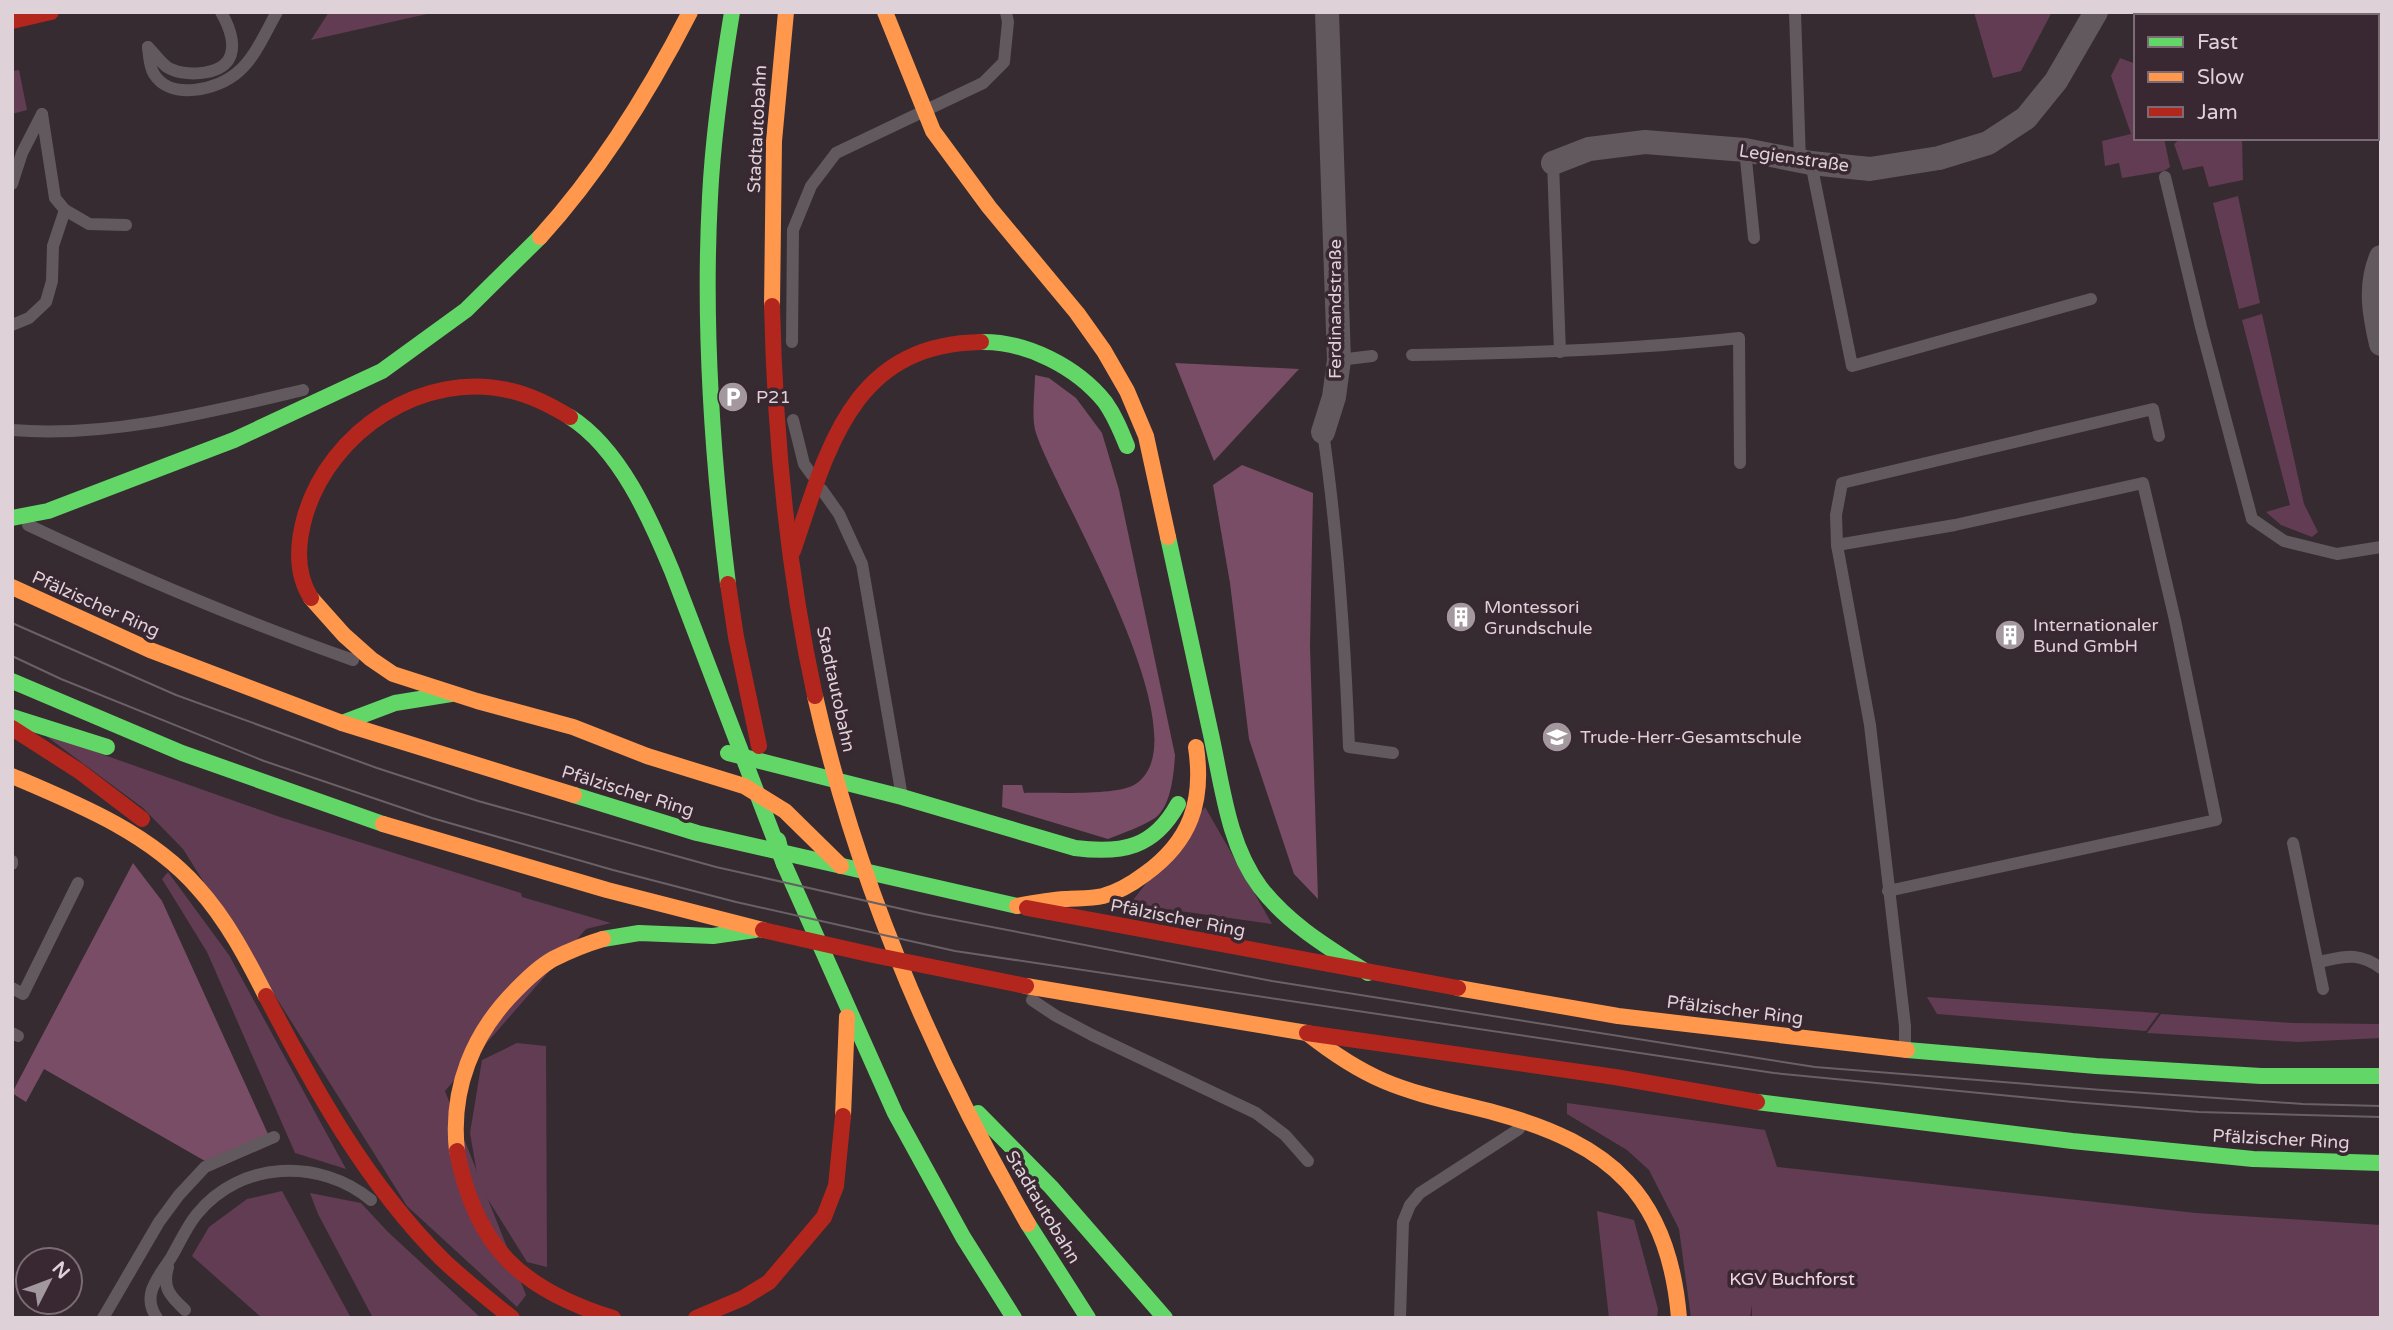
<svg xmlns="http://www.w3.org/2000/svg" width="2393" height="1330" viewBox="0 0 2393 1330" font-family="'Varela Round',sans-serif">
<rect width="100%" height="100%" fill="#352b30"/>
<g fill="#623c53">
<path d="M329 12H436L311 40Z"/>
<path d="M1974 12H2052L2021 71 1993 78Z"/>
<path d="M2120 58 2136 64V138H2164L2170 167 2164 171 2122 178 2119 163 2105 166 2102 141 2131 134 2111 76Z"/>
<path d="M19 70 27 110 12 114V71Z"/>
<path d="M2181 138H2242L2243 180 2209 187 2203 166 2183 170 2174 144Z"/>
<path d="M2238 196 2260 303 2239 309 2213 203Z"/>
<path d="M2262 314 2304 504 2318 532 2312 537 2281 525 2266 512 2290 505 2242 320Z"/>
<path d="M42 733 280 817 521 893 522 897 611 923 586 929 445 1091 526 1295 517 1307 407 1206 183 849 143 808Z"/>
<path d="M1205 807 1272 924 1130 904Z"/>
<path d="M168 872 229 955 346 1169 295 1153 207 952 162 879Z"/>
<path d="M1927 997 2159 1013 2146 1031 1937 1014Z"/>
<path d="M2161 1014 2293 1023 2381 1024V1038L2298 1042 2147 1033Z"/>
<path d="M517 1043 546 1046 547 1267 527 1262 479 1185 470 1133 482 1060Z"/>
<path d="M1567 1103 1765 1130 1777 1167 2196 1213 2381 1225V1318H1752V1305L1750 1318H1691L1679 1229 1649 1170 1627 1150 1567 1114Z"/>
<path d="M282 1191 351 1318H262L192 1256 209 1227 247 1199Z"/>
<path d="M310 1193 361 1203 388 1232 481 1318H373L318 1214Z"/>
<path d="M1597 1211 1634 1220 1658 1309 1657 1318H1609Z"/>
</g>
<g fill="#7a4d67">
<path d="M1175 363 1299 369 1214 461Z"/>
<path d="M1035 375 1049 378 1076 398 1102 433 1119 490 1175 755C1174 773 1171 807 1155 818 1141 827 1123 833 1108 839L1002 807 1003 785H1022L1024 793C1049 792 1115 796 1134 785 1209 741 1055 493 1036 433 1031 418 1035 391 1035 375Z"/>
<path d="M1242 465 1313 493 1310 647 1318 899 1294 874 1249 739 1230 583 1213 485Z"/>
<path d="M133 863 162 901 268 1134 205 1161 44 1069 26 1102 12 1093Z"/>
</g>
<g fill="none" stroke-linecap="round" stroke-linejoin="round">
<g stroke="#61595d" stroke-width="12">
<path d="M1795 12 1800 161"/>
<path d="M148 47C149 56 149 66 154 74 170 101 218 90 238 72 255 58 266 31 277 12"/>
<path d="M148 47C154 53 160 62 167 67 182 77 219 76 229 59 237 44 229 26 221 12"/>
<path d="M42 114 55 198 65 210 89 224 126 225"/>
<path d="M1745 150 1754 238"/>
<path d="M1553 163 1560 352"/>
<path d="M1811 163 1852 366 2091 299"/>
<path d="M2165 177 2201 327 2252 519 2284 541 2337 554 2381 547"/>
<path d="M12 184 22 153 42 114"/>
<path d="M12 325 29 318 46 302 52 281 53 246 65 210"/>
<path d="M792 342 793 230 811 186 836 153 983 83 1004 62 1008 22 1006 12"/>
<path d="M1412 355C1521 353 1630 350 1739 338L1740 463"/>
<path d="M1339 360 1372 356"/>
<path d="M793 420 804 464 812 475"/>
<path d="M12 430C108 438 210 412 303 390"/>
<path d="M1323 432C1338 536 1345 641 1349 747L1393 753"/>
<path d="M822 490 839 514 862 564 901 791"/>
<path d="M28 525C134 575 242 621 353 660"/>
<path d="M1837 545 1836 515 1842 483 2153 409 2159 436"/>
<path d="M2293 843 2323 989"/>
<path d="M12 861V864"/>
<path d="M1888 891 2216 820 2175 620 2143 483 1955 525 1837 545 1870 725 1905 1026V1049"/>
<path d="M2318 962C2344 957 2357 951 2381 968"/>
<path d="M12 988 23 994 78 883"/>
<path d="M1032 1000 1056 1016 1092 1035 1256 1113 1285 1135 1308 1161"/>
<path d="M12 1033 18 1036"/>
<path d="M168 1267C162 1288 170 1296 185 1310"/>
<path d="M103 1318 159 1222 179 1195 205 1167 274 1137"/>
<path d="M157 1318C140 1294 160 1276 172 1256 180 1242 187 1226 197 1214 241 1160 320 1158 371 1200"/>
<path d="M1400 1318 1403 1222 1410 1205 1420 1193 1519 1129"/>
</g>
<g stroke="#61595d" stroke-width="24">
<path d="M1553 163 1589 149 1645 142 1745 150 1811 163 1870 169 1939 158 1988 143 2026 118 2056 81 2096 12"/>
<path d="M2381 257C2369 286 2374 314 2381 344"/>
<path d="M1323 432 1334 397 1339 360 1327 12"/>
</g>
<g stroke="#63d668" stroke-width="16">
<path d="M981 342C1026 341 1077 367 1105 402 1115 416 1121 431 1127 446"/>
<path d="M570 417C620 449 650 518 672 571L784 864"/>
<path d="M12 518 48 511 234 440 382 371 466 310 540 237"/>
<path d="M1168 537C1182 601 1196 666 1210 730 1222 782 1227 843 1260 887 1288 924 1329 948 1368 973"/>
<path d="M728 584C712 456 703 326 710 197 713 135 722 73 732 12"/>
<path d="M12 681 182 753 383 824"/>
<path d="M12 717 107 747"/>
<path d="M342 723 395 703 451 694"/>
<path d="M728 753 902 797 1075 848C1122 854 1154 848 1178 804"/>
<path d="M574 795 697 833 1017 906"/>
<path d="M778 840 784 864 895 1113 963 1237 1014 1318"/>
<path d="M603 939 639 933 713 936 755 930"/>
<path d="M1907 1050 2096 1066 2261 1076H2381"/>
<path d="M1757 1102 2072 1141 2253 1159 2381 1163"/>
<path d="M978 1113 1051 1187 1165 1318"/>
<path d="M1028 1224 1088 1318"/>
</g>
<g stroke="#ff974d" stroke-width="16">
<path d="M885 12 933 131 989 207 1077 313 1104 351 1127 391 1146 436 1168 537"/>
<path d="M540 237C601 170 649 92 690 12"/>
<path d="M772 306 774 141 786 12"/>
<path d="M12 587 150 650 342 723 574 795"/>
<path d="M311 598 344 635 371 659 393 674 477 701 573 727 647 756 744 786 785 811 841 866"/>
<path d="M815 696C857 883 933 1059 1028 1224"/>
<path d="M12 776C78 804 150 833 198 888 227 920 247 959 266 996"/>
<path d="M383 824 607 890 763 930"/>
<path d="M1017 906C1033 903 1049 900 1065 899 1077 898 1090 899 1103 896 1118 892 1133 883 1145 874 1191 841 1204 801 1196 747"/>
<path d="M1026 986 1307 1033"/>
<path d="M1458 988 1618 1016 1907 1050"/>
<path d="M1307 1033C1331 1052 1356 1069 1384 1081 1419 1096 1459 1103 1496 1113 1611 1144 1669 1196 1679 1318"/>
<path d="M843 1116 847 1017"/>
<path d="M457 1151C450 1089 473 1033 516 990 527 979 539 967 553 959 569 951 586 944 603 939"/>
</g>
<g stroke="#b3261e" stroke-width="16">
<path d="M12 21 51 12"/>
<path d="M772 306C775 438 787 568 815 696"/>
<path d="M793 551C828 449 851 344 981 342"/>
<path d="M728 584 736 637 759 746"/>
<path d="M311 598C295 573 297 544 305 516 330 431 423 369 512 391 533 396 552 406 570 417"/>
<path d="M12 728 79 771 142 819"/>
<path d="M1027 908 1458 988"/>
<path d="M763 930 873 955 1026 986"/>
<path d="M266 996C315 1090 367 1184 442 1259 464 1280 488 1299 512 1318"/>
<path d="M1307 1033 1615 1077 1757 1102"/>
<path d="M457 1151C475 1247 522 1290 613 1318"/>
<path d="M696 1318 743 1298 769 1282 824 1217 836 1186 843 1116"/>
</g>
<g stroke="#696165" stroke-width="2">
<path d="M12 623 176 695 377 768 478 801 716 867 924 914 1272 981 1815 1067 2102 1090 2303 1104 2381 1106"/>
<path d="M12 656 61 679 264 761 432 818 613 870 736 902 955 951 1774 1073 2073 1102 2199 1112 2381 1117"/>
</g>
</g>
<defs>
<g id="parking-disc" transform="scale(1.575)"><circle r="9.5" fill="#a3989d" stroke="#392731"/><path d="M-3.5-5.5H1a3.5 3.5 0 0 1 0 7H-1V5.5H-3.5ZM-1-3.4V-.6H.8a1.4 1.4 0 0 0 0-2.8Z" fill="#fff"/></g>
<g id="building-disc" transform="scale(1.575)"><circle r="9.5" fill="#a3989d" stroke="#392731"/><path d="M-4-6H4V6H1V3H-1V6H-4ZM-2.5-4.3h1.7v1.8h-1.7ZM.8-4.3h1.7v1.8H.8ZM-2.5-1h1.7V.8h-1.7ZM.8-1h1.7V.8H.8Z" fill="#fff"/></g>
<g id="school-disc" transform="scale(1.575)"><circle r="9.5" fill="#a3989d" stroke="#392731"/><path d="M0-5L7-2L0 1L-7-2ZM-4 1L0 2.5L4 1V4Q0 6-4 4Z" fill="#fff"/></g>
</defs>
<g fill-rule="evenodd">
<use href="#parking-disc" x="733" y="397"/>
<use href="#building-disc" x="1461" y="617"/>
<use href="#building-disc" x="2010" y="635"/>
<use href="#school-disc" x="1557" y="737"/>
</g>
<g text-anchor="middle" stroke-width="7" stroke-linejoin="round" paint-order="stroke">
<g font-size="18" fill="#ded2d8" stroke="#392731">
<text transform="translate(757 129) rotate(-87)" y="6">Stadtautobahn</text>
<text transform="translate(1794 158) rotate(8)" y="6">Legienstraße</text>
<text transform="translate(1335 309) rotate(-90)" y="6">Ferdinandstraße</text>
<text transform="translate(96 604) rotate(24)" y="6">Pfälzischer Ring</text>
<text transform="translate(836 689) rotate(78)" y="6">Stadtautobahn</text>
<text transform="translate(628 791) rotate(17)" y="6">Pfälzischer Ring</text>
<text transform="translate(1178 918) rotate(11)" y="6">Pfälzischer Ring</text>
<text transform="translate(1735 1010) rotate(7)" y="6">Pfälzischer Ring</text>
<text transform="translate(2281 1139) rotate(3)" y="6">Pfälzischer Ring</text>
<text transform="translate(1043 1207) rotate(59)" y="6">Stadtautobahn</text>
</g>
<g font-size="18" fill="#ded2d8" stroke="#392731" text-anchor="start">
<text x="756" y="403">P21</text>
<text x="1484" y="613">Montessori<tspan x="1484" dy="21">Grundschule</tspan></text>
<text x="2033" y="631">Internationaler<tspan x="2033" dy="21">Bund GmbH</tspan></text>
<text x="1580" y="743">Trude-Herr-Gesamtschule</text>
</g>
<g font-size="18" fill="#f5d4e6" stroke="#392731">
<text x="1792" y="1285">KGV Buchforst</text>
</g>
</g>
<rect width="2393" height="1330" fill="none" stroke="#ded2d8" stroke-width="28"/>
<rect x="2134" y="14" width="245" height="126" fill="#392731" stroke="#7b6b74" stroke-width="2"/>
<rect x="2148" y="37" width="35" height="10" fill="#63d668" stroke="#7b6b74" stroke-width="2"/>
<text x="2197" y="49" font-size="21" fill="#ded2d8">Fast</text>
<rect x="2148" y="72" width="35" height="10" fill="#ff974d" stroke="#7b6b74" stroke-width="2"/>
<text x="2197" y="84" font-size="21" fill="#ded2d8">Slow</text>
<rect x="2148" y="107" width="35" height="10" fill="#b3261e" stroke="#7b6b74" stroke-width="2"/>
<text x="2197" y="119" font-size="21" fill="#ded2d8">Jam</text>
<g transform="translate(49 1281) rotate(48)"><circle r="33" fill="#392731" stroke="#7b6b74" stroke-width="2"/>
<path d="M0-5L12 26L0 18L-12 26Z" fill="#a3989d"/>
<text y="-10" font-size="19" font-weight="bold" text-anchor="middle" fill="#ded2d8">N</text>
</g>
</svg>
